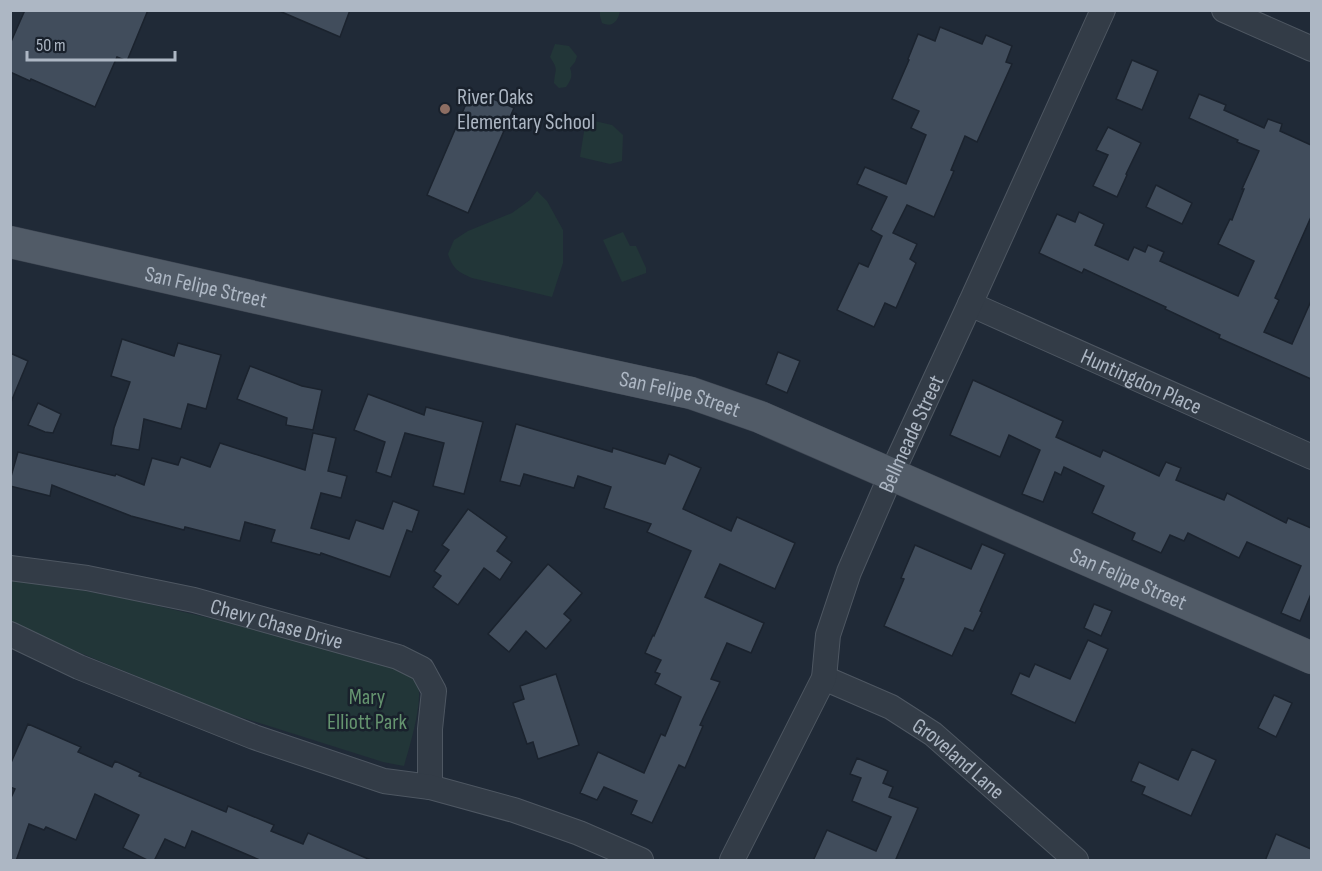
<svg xmlns="http://www.w3.org/2000/svg" width="1322" height="871" viewBox="0 0 1322 871" font-family="'Sofia Sans Condensed',sans-serif">
<rect width="100%" height="100%" fill="#202a37"/>
<g fill="#223638">
<path d="M598 11H620C618 21 613 28 602 23L600 16V12Z"/>
<path d="M555 44 569 46 577 56 575 62 570 68C573 76 571 80 566 87L559 88 554 83C555 68 559 71 550 57Z"/>
<path d="M586 119 612 125 623 135 622 161 610 164 580 157Z"/>
<path d="M537 191 547 201 563 230V263L552 297 472 278C458 272 453 269 448 254L454 240 468 231 512 213 530 200Z"/>
<path d="M623 232 630 246H636L646 268V273L622 282 603 240Z"/>
<path d="M10 578H20L132 600 248 627 393 668C399 671 410 673 415 678 427 692 409 748 404 766L383 762 218 710 13 625 11 623Z"/>
</g>
<g fill="#414d5c" stroke="#1b232e" stroke-width="1.5">
<path d="M25 10H148L127 61 117 57 95 107 31 79 30 81 10 72V44Z"/>
<path d="M277 10H350L340 37Z"/>
<path d="M940 27 982 44 986 35 1012 46 1006 62 1012 64 977 142 965 136 951 170 954 171 934 217 907 205 893 233 917 244 910 259 916 263 896 308 885 303 874 327 837 310 859 263 868 267 882 236 871 230 887 197 857 184 865 167 906 184 926 135 911 128 919 111 892 99 909 60 908 59 918 34 935 41Z"/>
<path d="M1132 60 1158 71 1142 110 1116 99Z"/>
<path d="M472 90 514 108 468 213 427 195Z"/>
<path d="M1199 94 1226 105 1224 110 1264 128 1268 119 1282 124 1280 131 1311 145V217L1275 298 1279 300 1264 332 1292 344 1311 301V379L1219 338 1220 335 1165 309 1166 307 1084 269 1082 273 1039 253 1057 214 1075 222 1079 212 1104 224 1095 245 1128 260 1134 247 1145 252 1148 245 1164 252 1160 261 1238 296 1254 261 1218 244 1230 219 1232 220 1244 189H1242L1259 151 1237 142 1238 140 1189 118Z"/>
<path d="M1108 127 1141 143 1126 174 1127 175 1117 197 1093 186 1108 155 1096 150Z"/>
<path d="M1156 185 1192 203 1182 224 1146 207Z"/>
<path d="M122 339 174 356 178 343 221 355 206 409 188 404 181 429 144 419 139 450 111 445 114 428 130 382 111 376Z"/>
<path d="M778 352 800 361 787 393 766 384Z"/>
<path d="M10 353 28 361 11 402 10 401Z"/>
<path d="M250 366 302 386 322 390 313 430 286 425 287 418 237 399Z"/>
<path d="M973 380 1063 421 1056 437 1100 457 1103 450 1159 476 1166 462 1181 468 1176 480 1224 500 1227 493 1286 523 1288 518 1311 528V594L1300 621 1281 613 1301 566 1247 542 1239 558 1188 533 1184 541 1170 535 1161 553 1132 540 1135 533 1092 513 1104 486 1064 467 1061 475 1055 472 1043 502 1022 494 1040 450 1009 435 1000 457 950 435Z"/>
<path d="M368 394 424 415 426 407 483 422 464 494 433 486 444 443 405 433 391 477 376 472 385 442 354 430Z"/>
<path d="M38 403 61 414 53 433 45 432 28 425Z"/>
<path d="M516 424 612 452 613 448 665 464 669 454 701 468 683 509 731 531 737 517 795 543 775 589 720 564 705 597 764 623 751 653 727 643 711 679 720 682 700 725 703 726 685 768 679 765 652 823 631 814 637 801 604 787 597 800 580 793 598 752 644 773 661 734 665 736 681 697 655 684 660 674 655 672 661 660 645 653 653 635 654 636 691 551 647 532 651 524 604 508 611 487 578 476 574 488 524 474 520 486 500 481Z"/>
<path d="M313 433 336 438 328 471 347 476 341 498 321 493 311 528 349 539 356 520 383 529 393 501 419 511 412 532 407 530 390 577 321 553 320 555 271 542 275 530 245 522 240 541 185 527 184 530 131 516 52 485 50 496 10 486V480L18 452 115 476 116 474 144 485 152 458 178 465 181 457 210 467 220 443 305 470Z"/>
<path d="M468 509 507 537 497 551 512 562 500 580 484 568 458 605 433 587 441 576 434 571 449 550 442 545Z"/>
<path d="M982 544 1005 554 980 611 982 612 973 631 965 628 952 656 884 626 904 579 901 578 915 545 971 569Z"/>
<path d="M548 564 582 593 564 614 571 620 546 649 526 631 509 652 488 634Z"/>
<path d="M1094 604 1112 611 1101 636 1084 628Z"/>
<path d="M1088 640 1108 649 1075 723 1011 694 1020 673 1029 677 1035 664 1070 679Z"/>
<path d="M556 674 579 745 538 759 533 742 527 744 513 703 524 699 520 686Z"/>
<path d="M1274 695 1292 703 1276 737 1258 728Z"/>
<path d="M28 724 81 747 78 752 112 767 115 761 141 773 139 776 226 812 228 806 274 825 271 831 303 844 308 833 373 861H262L192 831 185 848 165 839 154 861H149L123 848 139 815 95 794 76 840 46 827 44 830 29 824 16 861H10V800L15 789 10 787V765Z"/>
<path d="M1192 749 1216 760 1191 816 1142 794 1145 787 1131 781 1139 762 1178 780Z"/>
<path d="M857 758 888 771 883 783 893 787 889 797 918 808 896 859 899 861H813L827 830 876 851 891 817 852 801 861 778 850 774Z"/>
<path d="M1276 834 1311 849V861H1265Z"/>
</g>
<g fill="none" stroke-linecap="round" stroke-linejoin="round">
<g stroke="#4e5762" stroke-width="26">
<g id="minor">
<path d="M1224 10 1312 49"/>
<path id="s1" d="M970 304 1312 457"/>
<path id="s2" d="M10 568 87 578 194 600 398 657 422 669 434 691 430 729V787"/>
<path d="M10 634 79 667 254 737 384 781 430 787 514 810 579 833 641 860"/>
<path id="s3" d="M824 678 891 707 933 734 1076 860"/>
<path id="s4" d="M732 860 824 678 828 635 849 572 891 475 970 304 1103 10"/>
</g>
</g>
<g stroke="#3d4551" stroke-width="33">
<g id="major">
<path id="s5" d="M10 242 329 314 691 393 760 417 1312 658"/>
</g>
</g>
<use href="#minor" stroke="#333c47" stroke-width="24"/>
<use href="#major" stroke="#515b67" stroke-width="32"/>
</g>
<circle fill="#8d6e63" stroke="#19212c" stroke-width="2" cx="445" cy="109" r="6"/>
<g text-anchor="middle" stroke-width="5" stroke-linejoin="round" paint-order="stroke">
<g font-size="22" fill="#adb7c4" stroke="#19212c" text-anchor="start">
<text x="457" y="104">River Oaks<tspan x="457" dy="25">Elementary School</tspan></text>
</g>
<g font-size="22" fill="#adb7c4" stroke="#19212c">
<text dy="8" stroke="none"><textPath href="#s5" startOffset="201">San Felipe Street</textPath></text>
<text dy="8" stroke="none"><textPath href="#s1" startOffset="188">Huntingdon Place</textPath></text>
<text dy="8" stroke="none"><textPath href="#s5" startOffset="687">San Felipe Street</textPath></text>
<text dy="8" stroke="none"><textPath href="#s4" startOffset="465">Bellmeade Street</textPath></text>
<text dy="8" stroke="none"><textPath href="#s5" startOffset="1173">San Felipe Street</textPath></text>
<text dy="8" stroke="none"><textPath href="#s2" startOffset="273">Chevy Chase Drive</textPath></text>
<text dy="8" stroke="none"><textPath href="#s3" startOffset="158">Groveland Lane</textPath></text>
</g>
<g font-size="22" fill="#65946f" stroke="#19212c">
<text x="367" y="704">Mary<tspan x="367" dy="25">Elliott Park</tspan></text>
</g>
</g>
<rect width="1322" height="871" fill="none" stroke="#adb7c4" stroke-width="24"/>
<path d="M27 51v9h148v-9" fill="none" stroke="#adb7c4" stroke-width="3"/>
<text x="36" y="51" font-size="18" fill="#adb7c4" stroke="#19212c" stroke-width="4.5" paint-order="stroke">50 m</text>
</svg>
